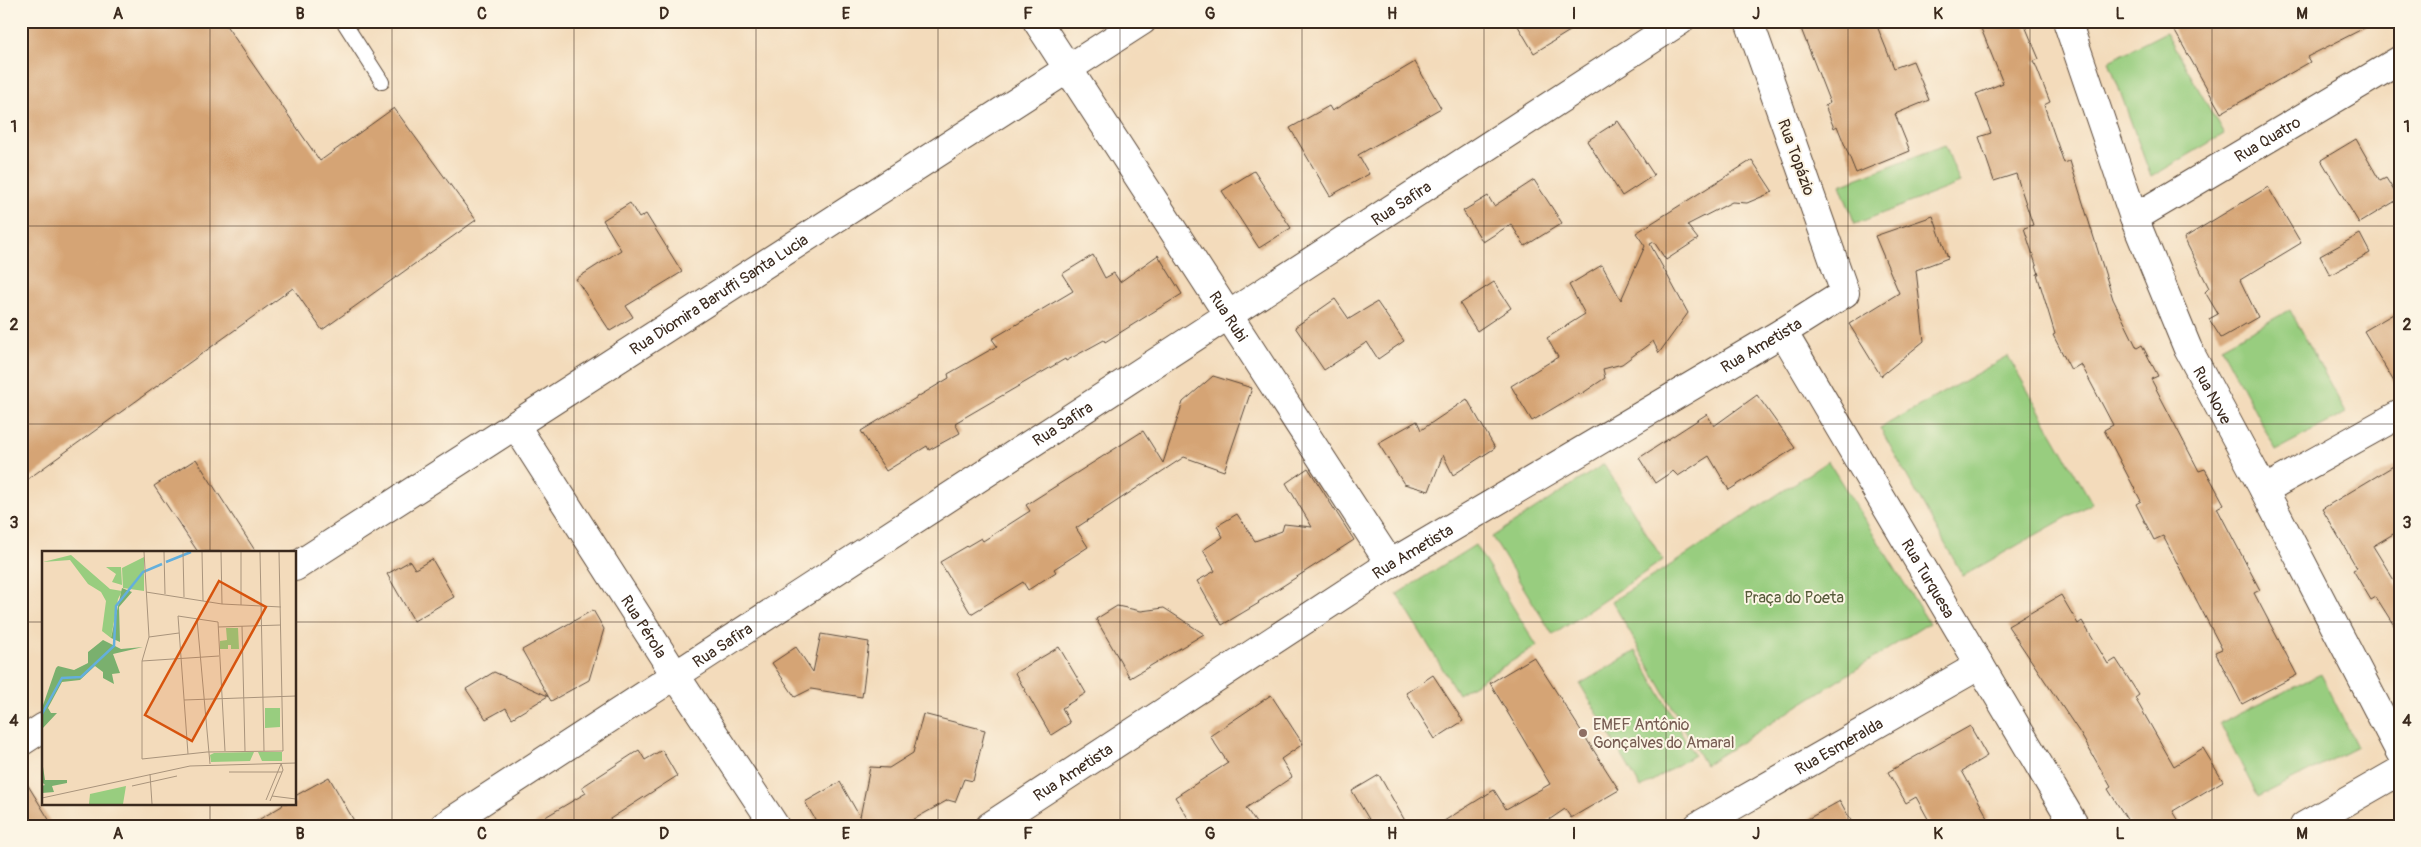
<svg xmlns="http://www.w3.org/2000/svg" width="2421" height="847" viewBox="0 0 2421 847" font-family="Pangolin,sans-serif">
<rect width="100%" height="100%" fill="#fcf5e5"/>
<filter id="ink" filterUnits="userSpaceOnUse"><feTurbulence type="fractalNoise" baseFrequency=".02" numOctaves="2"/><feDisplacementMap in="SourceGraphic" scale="10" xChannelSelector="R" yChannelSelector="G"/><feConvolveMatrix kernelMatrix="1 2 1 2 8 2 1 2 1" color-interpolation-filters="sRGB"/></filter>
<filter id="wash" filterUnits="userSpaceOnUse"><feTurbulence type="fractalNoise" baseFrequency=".0096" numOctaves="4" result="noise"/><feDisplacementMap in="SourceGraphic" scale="20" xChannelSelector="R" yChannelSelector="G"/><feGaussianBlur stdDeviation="1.12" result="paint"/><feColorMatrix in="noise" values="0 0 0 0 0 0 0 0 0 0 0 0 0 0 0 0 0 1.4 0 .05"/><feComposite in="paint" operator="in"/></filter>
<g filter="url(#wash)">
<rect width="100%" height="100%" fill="#f3dbbb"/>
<g fill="#98cd7f" stroke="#6a7c4e">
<path d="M2166 32 2224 134 2151 177 2109 61Z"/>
<path d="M1945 145 1960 183 1855 224 1840 185Z"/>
<path d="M2290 310 2346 413 2276 450 2221 347Z"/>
<path d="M2008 356 2092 503 1963 576 1880 428Z"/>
<path d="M1828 461 1929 623 1705 765 1612 601 1674 563Z"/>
<path d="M1604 464 1663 560 1553 635 1492 537Z"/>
<path d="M1475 545 1537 646 1458 694 1397 594Z"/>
<path d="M1636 651 1694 755 1641 788 1580 684Z"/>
<path d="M2321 674 2357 747 2258 797 2220 723Z"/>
</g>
<g id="blocks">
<g fill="#d5a475">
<path d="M21 21H223L320 161 394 108 476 220 322 330 293 288 21 484Z"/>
<path d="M1515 21H1586L1534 53Z"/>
<path d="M1798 21H1875L1894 68 1913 61 1929 100 1895 114 1910 151 1856 173 1837 126 1834 128 1825 106 1830 103Z"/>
<path d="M1978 21H2023L2039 59 2034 61 2050 102 2044 105 2064 163 2070 161 2113 299 2137 348 2142 345 2158 376 2151 379 2199 471 2205 469 2224 504 2217 508 2260 590 2254 593 2297 675 2242 704 2215 652 2222 649 2163 536 2154 540 2136 504 2141 501 2104 430 2113 425 2081 364 2071 370 2053 335 2055 334 2037 274H2039L2024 228 2033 225 2016 174 1994 181 1979 137 1991 133 1976 94 2003 83Z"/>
<path d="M2169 21H2378L2307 57 2310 62 2221 113Z"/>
<path d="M1415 62 1441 108 1358 155 1369 174 1330 196 1290 128 1329 106 1332 111Z"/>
<path d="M1618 121 1654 175 1622 196 1587 141Z"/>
<path d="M2356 139 2380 181 2386 178 2399 199 2359 223 2321 160Z"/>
<path d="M1752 160 1773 192 1747 203 1732 202 1687 225 1698 239 1666 260 1654 242 1650 244 1688 313 1659 353 1653 341 1622 364 1603 369 1605 378 1580 395 1579 393 1532 421 1511 386 1558 357 1547 338 1585 314 1569 285 1602 265 1621 300 1645 246 1636 233Z"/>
<path d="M1254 171 1291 228 1259 248 1222 191Z"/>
<path d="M1534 180 1562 223 1525 246 1511 224 1483 242 1463 211 1488 196 1494 206Z"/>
<path d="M2268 187 2301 243 2240 280 2258 317 2221 338 2209 319 2218 314 2205 292 2209 288 2184 238Z"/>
<path d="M630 203 639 218 646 214 682 272 626 306 633 317 610 331 576 279 621 250 603 220Z"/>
<path d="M1933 216 1948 258 1916 270 1924 341 1881 376 1849 324 1899 293 1875 236Z"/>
<path d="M2360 234 2370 253 2330 275 2320 256Z"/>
<path d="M1093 255 1105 278 1114 273 1120 282 1158 255 1182 294 1105 342 1104 340 1066 361 1065 359 955 423 960 433 929 450 927 446 886 471 861 431 949 378 948 374 997 346 992 339 1073 291 1062 274Z"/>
<path d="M1494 282 1511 308 1477 331 1460 304Z"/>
<path d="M1335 299 1349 319 1377 302 1404 341 1378 359 1367 342 1324 370 1295 327Z"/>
<path d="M2400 310V392L2364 331Z"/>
<path d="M1213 376 1252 388 1224 471 1184 457 1076 528 1088 547 1054 569 1056 572 1028 590 1023 582 971 614 940 562 981 538 983 541 1030 511 1026 505 1143 431 1163 463 1183 402Z"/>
<path d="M1757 395 1795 448 1729 490 1709 456 1678 476 1673 471 1655 483 1639 458 1707 414 1714 426Z"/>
<path d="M1467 399 1495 448 1453 475 1443 455 1429 491 1404 484 1378 443 1417 421 1421 430Z"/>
<path d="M196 459 256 552H198L154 486Z"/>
<path d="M2400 462V530L2373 546 2400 590V635L2376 597 2371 600 2353 570 2357 568 2322 509Z"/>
<path d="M1308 468 1354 540 1258 602 1259 603 1222 625 1197 581 1215 571 1203 550 1223 537 1217 526 1237 514 1255 541 1282 531 1284 524 1312 527 1286 483Z"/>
<path d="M432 559 454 597 414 621 387 574 410 561 415 569Z"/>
<path d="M2061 595 2078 624 2082 621 2108 664 2116 659 2139 695 2135 698 2174 766 2203 748 2223 781 2173 811 2182 826H2131L2108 789 2111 787 2080 733 2008 626Z"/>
<path d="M1117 606 1141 611 1164 608 1204 634 1130 678 1096 619Z"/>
<path d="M593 610 604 629 589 680 551 701 548 696 512 718 506 708 486 719 466 689 494 672 548 696 522 650Z"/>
<path d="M821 634 869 642 862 697 811 689 795 697 772 663 796 647 813 672Z"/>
<path d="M1059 647 1086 693 1062 708 1070 723 1051 735 1015 673Z"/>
<path d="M1534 657 1619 790 1571 818 1565 809 1540 826H1436L1494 790 1506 809 1550 784 1490 683Z"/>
<path d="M1433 675 1463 721 1435 739 1406 693Z"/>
<path d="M1271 695 1303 744 1281 759 1292 777 1246 808 1258 826H1193L1175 797 1228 763 1210 736Z"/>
<path d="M923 714 985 730 973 781 964 779 955 802 948 800 902 826H819L805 802 840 782 860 817 870 767 889 768 913 753Z"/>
<path d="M1970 726 1987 756 1962 771 1988 818 1974 826H1932L1916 797 1906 803 1888 772Z"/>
<path d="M639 750 645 760 662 750 677 776 599 826H530L586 793 582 787Z"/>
<path d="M21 774 53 826H21Z"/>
<path d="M1379 775 1408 826H1373L1352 791Z"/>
<path d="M329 777 357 826H248L282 806 283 803H295V796Z"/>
<path d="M1840 801 1854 826H1795Z"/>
</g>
</g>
</g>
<g filter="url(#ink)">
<use href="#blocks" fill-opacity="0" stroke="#574536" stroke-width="1"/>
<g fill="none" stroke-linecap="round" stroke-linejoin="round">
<g stroke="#574536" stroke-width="16">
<path id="service" d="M343 21 382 82"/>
</g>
<g stroke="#574536" stroke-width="30">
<g id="minor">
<path id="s1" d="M1037 21 1390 564"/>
<path id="s2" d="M2067 21 2134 218 2188 349 2264 490 2400 752"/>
<path id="s3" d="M2134 218 2400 60"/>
<path id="s4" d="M1783 332 2075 826"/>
<path id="s5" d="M516 426 676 676 775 826"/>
<path d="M2264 490 2400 414"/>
<path id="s6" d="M295 567 1142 21"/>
<path d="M21 742 44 727"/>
<path id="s7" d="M444 826 1680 21"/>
<path id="s8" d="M990 826 1390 564 1783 332 1845 293 1749 21"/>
<path id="s9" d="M1698 826 1980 665"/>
<path d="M2304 826 2400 771"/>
</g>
</g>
<use href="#service" stroke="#fff" stroke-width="14"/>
<use href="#minor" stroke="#fff" stroke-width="28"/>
</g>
</g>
<path fill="none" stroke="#3b2a1e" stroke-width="1" stroke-opacity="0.55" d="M210 21V552M392 21V826M574 21V826M756 21V826M938 21V826M1120 21V826M1302 21V826M1484 21V826M1666 21V826M1848 21V826M2030 21V826M2212 21V826M21 226H2400M21 424H2400M21 622H44M295 622H2400M210 803V826"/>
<circle fill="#8d6e63" stroke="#fcf5e5" stroke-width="2" cx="1583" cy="733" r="5"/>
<g text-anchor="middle" stroke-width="4" stroke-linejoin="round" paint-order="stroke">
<g font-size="16" fill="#3b2a1e" stroke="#fcf5e5">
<text dy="6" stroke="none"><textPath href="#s3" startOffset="155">Rua Quatro</textPath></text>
<text transform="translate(1797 157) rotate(70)" y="6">Rua Topázio</text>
<text dy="6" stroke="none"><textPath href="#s7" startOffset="1142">Rua Safira</textPath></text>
<text dy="6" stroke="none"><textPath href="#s6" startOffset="504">Rua Diomira Baruffi Santa Lucia</textPath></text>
<text dy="6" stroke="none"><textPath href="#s1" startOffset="352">Rua Rubi</textPath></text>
<text dy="6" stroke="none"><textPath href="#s8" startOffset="909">Rua Ametista</textPath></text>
<text dy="6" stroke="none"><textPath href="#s2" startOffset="402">Rua Nove</textPath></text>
<text dy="6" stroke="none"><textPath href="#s7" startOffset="738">Rua Safira</textPath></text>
<text dy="6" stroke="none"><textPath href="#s8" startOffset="504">Rua Ametista</textPath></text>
<text dy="6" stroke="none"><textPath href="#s4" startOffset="286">Rua Turquesa</textPath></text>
<text dy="6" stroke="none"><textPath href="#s5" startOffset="238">Rua Pérola</textPath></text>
<text dy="6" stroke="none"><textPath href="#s7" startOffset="332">Rua Safira</textPath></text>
<text dy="6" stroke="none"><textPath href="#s9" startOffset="162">Rua Esmeralda</textPath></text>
<text dy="6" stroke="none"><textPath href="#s8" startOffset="99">Rua Ametista</textPath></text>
</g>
<g font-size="16" fill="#575b3b" stroke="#fcf5e5">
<text x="1794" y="603">Praça do Poeta</text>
</g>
<g font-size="16" fill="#785e54" stroke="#fcf5e5" text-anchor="start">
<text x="1593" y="730">EMEF Antônio<tspan x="1593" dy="18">Gonçalves do Amaral</tspan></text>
</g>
</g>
<g transform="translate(42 551)">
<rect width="254" height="254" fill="#f3dbbb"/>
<path d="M29 4 68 38 80 40 76 48 69 87 60 80 64 50 59 41 46 33 28 9 1 11ZM102 6V40L81 37 80 17ZM64 16H79L80 34 70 31 74 23ZM184 77H196L197 98H189V94H186V98H178V90L185 89ZM223 157H238V176L223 177ZM212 201 208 210 169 211 168 204 172 202ZM216 201H240V210H220ZM84 235 81 253H47L48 243Z" fill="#98cd7f"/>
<path d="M80 37 90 41 77 56 78 91 69 87ZM61 89 79 98 101 96 71 103 78 122 70 123 72 133 61 127V121L53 115 38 129 20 131 6 157 9 162H15L0 178V157L14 117 16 115 32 119 46 112V101ZM0 209 3 229H25V232L10 235 12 241 0 242V235L3 234 0 231Z" fill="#7ab06e"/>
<path fill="none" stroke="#64afdc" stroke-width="2.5" d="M124 11 149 1M0 163 20 127 39 126 72 95 74 55 101 21 120 13"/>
<path fill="none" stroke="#a9947c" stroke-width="1" d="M102 1 107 86 100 110V208L165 201 241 200 237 1M122 1 123 43M141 1 142 46M160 1 161 50M179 1 180 53M199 1V54M218 1 222 200M104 41 180 53 239 56M155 68 168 213M200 75 203 200M176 76 239 74M107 86 137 82M100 110 177 105M142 149 254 145M146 203 136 65 176 71 183 200M187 221H240M108 223 110 253M90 235 135 225M230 245 254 248M0 247 148 215 254 212M224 249 239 213M228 250 241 219 239 212"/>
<path fill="#d7540e" fill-opacity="0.15" stroke="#d7540e" stroke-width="2.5" d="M177 30 224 56 150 190 103 164Z"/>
<rect width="254" height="254" fill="none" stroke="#3b2a1e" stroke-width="2.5"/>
</g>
<rect width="2421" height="847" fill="none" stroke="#fcf5e5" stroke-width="55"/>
<rect x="28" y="28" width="2366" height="792" fill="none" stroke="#3b2a1e" stroke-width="2"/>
<g font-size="16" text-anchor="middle" font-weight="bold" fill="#3b2a1e">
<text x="118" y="19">A</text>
<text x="300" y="19">B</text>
<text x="482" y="19">C</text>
<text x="664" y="19">D</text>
<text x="846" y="19">E</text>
<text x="1028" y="19">F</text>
<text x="1210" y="19">G</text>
<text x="1392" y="19">H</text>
<text x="1574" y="19">I</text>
<text x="1756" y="19">J</text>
<text x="1938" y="19">K</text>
<text x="2120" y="19">L</text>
<text x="2302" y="19">M</text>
<text x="14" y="132">1</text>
<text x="2407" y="132">1</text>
<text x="14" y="330">2</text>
<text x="2407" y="330">2</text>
<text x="14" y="528">3</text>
<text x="2407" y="528">3</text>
<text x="14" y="726">4</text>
<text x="2407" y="726">4</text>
<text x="118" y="839">A</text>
<text x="300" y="839">B</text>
<text x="482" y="839">C</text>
<text x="664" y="839">D</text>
<text x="846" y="839">E</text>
<text x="1028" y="839">F</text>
<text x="1210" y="839">G</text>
<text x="1392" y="839">H</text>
<text x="1574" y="839">I</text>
<text x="1756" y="839">J</text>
<text x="1938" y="839">K</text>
<text x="2120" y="839">L</text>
<text x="2302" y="839">M</text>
</g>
</svg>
